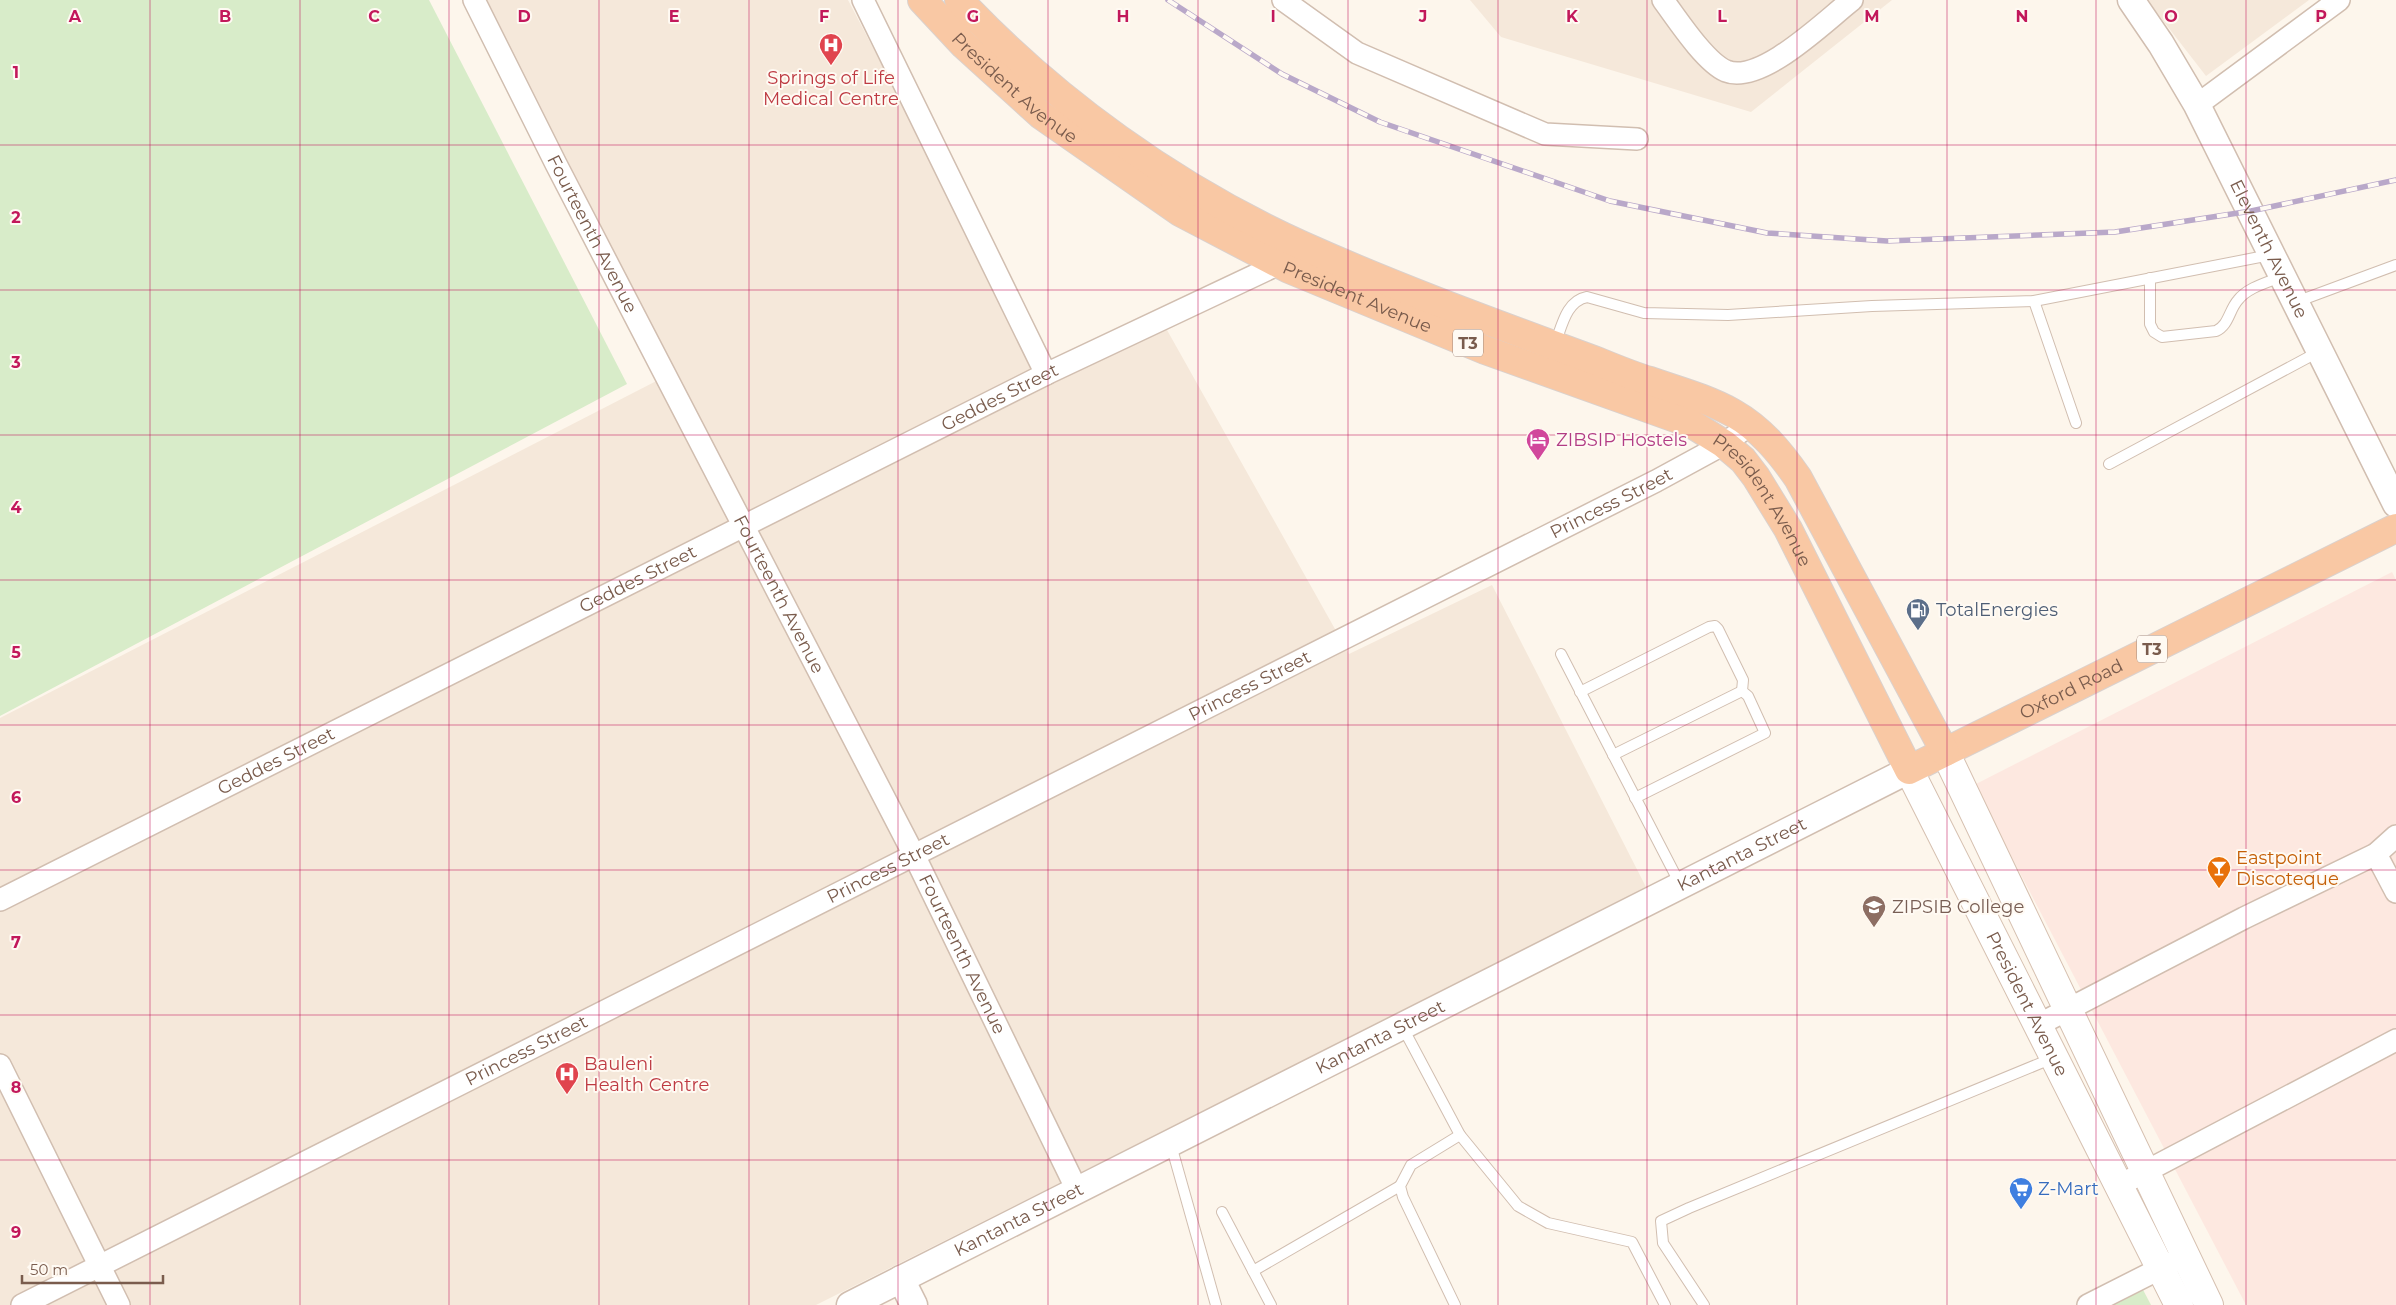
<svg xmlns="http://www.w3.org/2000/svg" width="2396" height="1305" viewBox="0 0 2396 1305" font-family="Montserrat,sans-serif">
<rect width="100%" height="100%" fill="#fdf6ec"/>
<g fill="#f5e8da">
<path d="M478 0H848L1039 365 1167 330 1349 654 1492 585 1647 889 816 1305H0V718L668 375Z"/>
<path d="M1470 0H1892L1751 112 1501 37Z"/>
<path d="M2147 0H2309L2206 76Z"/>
</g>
<path fill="#fde8e0" d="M2392 572 2396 580V1305H2246L1974 785Z"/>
<g fill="#d8ecc9">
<path d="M0 0H429L627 384 0 716Z"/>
<path d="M2141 1286 2151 1305H2104Z"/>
</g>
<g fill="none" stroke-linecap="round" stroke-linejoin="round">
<g stroke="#d1beb0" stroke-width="12">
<g id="service">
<path d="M2150 278V324L2154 332 2162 337 2216 331C2229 325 2229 310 2238 300 2248 287 2269 282 2283 276"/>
<path d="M2034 301 2076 423"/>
<path d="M2296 302 2396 265"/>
<path d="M1555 344C1562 326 1566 301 1587 297L1644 313 1728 315 1872 306 2034 301 2270 255"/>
<path d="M2109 464 2320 351"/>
<path d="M1561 654 1680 884"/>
<path d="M1580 692 1709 627 1715 626 1718 629 1743 680 1742 691 1748 696 1765 733 1635 798"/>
<path d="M1613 755 1742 691"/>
<path d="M1402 1026 1460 1135 1518 1206 1548 1223 1632 1242 1665 1305"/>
<path d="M1171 1145 1216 1305"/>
<path d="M1222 1212 1271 1305"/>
<path d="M1253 1271 1400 1186"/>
<path d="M1455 1305 1403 1197 1400 1186 1411 1165 1460 1135"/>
<path d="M1704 1305 1663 1243 1661 1221 1689 1208 2053 1058"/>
</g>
</g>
<g stroke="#d1beb0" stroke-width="24">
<g id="minor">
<path id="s1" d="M474 0 556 164 914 855 1077 1190"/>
<path d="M863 0 1046 374"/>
<path d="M1283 0 1357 53 1545 134 1637 139"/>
<path d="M1663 0C1677 19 1705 62 1726 71 1761 85 1825 21 1852 0"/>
<path d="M2197 105 2339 0"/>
<path d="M2376 854 2396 892"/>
<path id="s2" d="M0 900 1046 374 1279 264"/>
<path d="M2038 1025 2244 918 2376 854 2396 836"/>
<path d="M0 1065 119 1305"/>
<path d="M2118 1186 2396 1040"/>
<path id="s3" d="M22 1305 1656 481 1724 444 1751 424"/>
<path d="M2088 1305 2185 1256"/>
</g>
</g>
<g stroke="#d1beb0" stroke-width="29">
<g id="tertiary">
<path id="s4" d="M2131 0 2161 44 2197 105 2396 504"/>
<path d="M901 1279 914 1305"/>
<path id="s5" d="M850 1305 1909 770"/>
</g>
</g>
<g stroke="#d6c0b0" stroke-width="30">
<g id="secondary">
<path d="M1945 752 2209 1305"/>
<path id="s6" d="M1909 770 2179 1305"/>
</g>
</g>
<g stroke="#dad1cd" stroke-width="30">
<g id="trunk">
<path id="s7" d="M922 0 964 45 1041 115 1180 212 1289 269 1485 350 1692 424 1724 444 1743 460 1756 477 1788 529 1909 770 2396 528"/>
<path d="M959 0C1054 101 1175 188 1301 245 1399 289 1499 325 1599 362 1616 369 1633 376 1650 381 1679 391 1706 398 1733 413 1761 429 1780 452 1798 478L1945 752"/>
</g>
</g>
<use href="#service" stroke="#fff" stroke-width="10"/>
<use href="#minor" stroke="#fff" stroke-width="21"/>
<use href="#tertiary" stroke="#fff" stroke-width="26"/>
<use href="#secondary" stroke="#fff" stroke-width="28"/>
<use href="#trunk" stroke="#f9c8a4" stroke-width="28"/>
<g stroke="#b9a8c9" stroke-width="5.5">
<path id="rail" d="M1168 0 1282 74 1380 122 1610 201 1767 233 1887 241 2115 232 2251 211 2396 180"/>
</g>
<use href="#rail" stroke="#fffaf3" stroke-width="4" stroke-dasharray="11" stroke-linecap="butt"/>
</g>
<path fill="none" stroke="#c2185b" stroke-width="1" stroke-opacity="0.55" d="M150 0V1305M300 0V1305M449 0V1305M599 0V1305M749 0V1305M898 0V1305M1048 0V1305M1198 0V1305M1348 0V1305M1498 0V1305M1647 0V1305M1797 0V1305M1947 0V1305M2096 0V1305M2246 0V1305M0 145H2396M0 290H2396M0 435H2396M0 580H2396M0 725H2396M0 870H2396M0 1015H2396M0 1160H2396"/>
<defs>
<g id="hospital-pin" transform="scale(1.25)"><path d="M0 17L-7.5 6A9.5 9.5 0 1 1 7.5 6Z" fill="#e0444e" stroke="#fffaf3"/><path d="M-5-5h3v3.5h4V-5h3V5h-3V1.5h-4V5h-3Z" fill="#fff"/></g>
<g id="hotel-pin" transform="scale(1.25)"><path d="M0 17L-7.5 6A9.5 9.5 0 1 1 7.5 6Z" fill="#d1479c" stroke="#fffaf3"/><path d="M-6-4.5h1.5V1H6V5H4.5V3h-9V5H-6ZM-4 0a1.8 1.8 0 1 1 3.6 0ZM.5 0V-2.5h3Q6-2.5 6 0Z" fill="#fff"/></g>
<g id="fuel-pin" transform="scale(1.25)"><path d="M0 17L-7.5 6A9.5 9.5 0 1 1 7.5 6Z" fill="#5c6f8a" stroke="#fffaf3"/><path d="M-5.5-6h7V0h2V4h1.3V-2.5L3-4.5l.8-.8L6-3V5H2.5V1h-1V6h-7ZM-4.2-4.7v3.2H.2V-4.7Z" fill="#fff"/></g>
<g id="bar-pin" transform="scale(1.25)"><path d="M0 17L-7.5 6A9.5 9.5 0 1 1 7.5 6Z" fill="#e8710a" stroke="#fffaf3"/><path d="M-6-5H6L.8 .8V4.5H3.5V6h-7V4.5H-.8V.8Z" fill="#fff"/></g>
<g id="university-pin" transform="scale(1.25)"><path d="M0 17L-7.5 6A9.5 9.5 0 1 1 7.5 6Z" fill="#8d6e63" stroke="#fffaf3"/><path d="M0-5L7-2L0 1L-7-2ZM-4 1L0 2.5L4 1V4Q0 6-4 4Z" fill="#fff"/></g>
<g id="supermarket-pin" transform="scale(1.25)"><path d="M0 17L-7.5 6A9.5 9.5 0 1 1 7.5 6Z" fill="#3f7fe0" stroke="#fffaf3"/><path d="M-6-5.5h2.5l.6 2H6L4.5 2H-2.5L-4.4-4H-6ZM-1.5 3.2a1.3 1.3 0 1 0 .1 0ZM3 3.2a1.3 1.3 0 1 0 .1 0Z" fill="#fff"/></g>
</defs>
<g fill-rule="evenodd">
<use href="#hospital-pin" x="831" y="45"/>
<use href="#hotel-pin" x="1538" y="440"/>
<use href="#fuel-pin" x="1918" y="610"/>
<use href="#bar-pin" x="2219" y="868"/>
<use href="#university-pin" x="1874" y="907"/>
<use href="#hospital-pin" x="567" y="1074"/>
<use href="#supermarket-pin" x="2021" y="1189"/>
</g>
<g text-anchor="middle" stroke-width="4" stroke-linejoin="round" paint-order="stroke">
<g fill="#fffaf3" stroke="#a28b7f" stroke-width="1">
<rect x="1453" y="329.5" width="30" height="27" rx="4"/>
<rect x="2137" y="635.5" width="30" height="27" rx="4"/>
</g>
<g font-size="16" font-weight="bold" fill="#7a5c4d">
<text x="1468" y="349">T3</text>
<text x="2152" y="655">T3</text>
</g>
<g font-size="18" fill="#be3a42" stroke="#fffaf3">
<text x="831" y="84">Springs of Life<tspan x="831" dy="21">Medical Centre</tspan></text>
<text x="584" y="1070" text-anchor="start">Bauleni<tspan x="584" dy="21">Health Centre</tspan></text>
</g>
<g font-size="18" fill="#7a5c4d" stroke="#fffaf3">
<text dy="6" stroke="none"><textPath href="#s7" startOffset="128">President Avenue</textPath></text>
<text dy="6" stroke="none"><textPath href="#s1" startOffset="262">Fourteenth Avenue</textPath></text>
<text dy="6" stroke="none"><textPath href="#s4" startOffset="285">Eleventh Avenue</textPath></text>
<text dy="6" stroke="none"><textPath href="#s7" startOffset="532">President Avenue</textPath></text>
<text dy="6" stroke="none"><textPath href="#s2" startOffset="1119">Geddes Street</textPath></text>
<text dy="6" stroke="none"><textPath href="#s3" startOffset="1780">Princess Street</textPath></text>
<text dy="6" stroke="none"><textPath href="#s7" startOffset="996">President Avenue</textPath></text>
<text dy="6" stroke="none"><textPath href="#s2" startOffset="714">Geddes Street</textPath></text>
<text dy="6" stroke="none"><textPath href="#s1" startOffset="668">Fourteenth Avenue</textPath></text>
<text dy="6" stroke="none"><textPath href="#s3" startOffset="1375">Princess Street</textPath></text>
<text dy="6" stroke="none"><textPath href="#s7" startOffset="1486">Oxford Road</textPath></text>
<text dy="6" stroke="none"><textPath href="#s2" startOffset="309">Geddes Street</textPath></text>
<text dy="6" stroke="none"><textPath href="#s5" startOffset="999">Kantanta Street</textPath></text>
<text dy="6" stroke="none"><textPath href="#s3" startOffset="970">Princess Street</textPath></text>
<text dy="6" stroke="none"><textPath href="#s1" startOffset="1072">Fourteenth Avenue</textPath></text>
<text dy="6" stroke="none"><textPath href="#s6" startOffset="262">President Avenue</textPath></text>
<text dy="6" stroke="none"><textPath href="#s5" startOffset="594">Kantanta Street</textPath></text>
<text dy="6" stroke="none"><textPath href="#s3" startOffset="565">Princess Street</textPath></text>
<text dy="6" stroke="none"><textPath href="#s5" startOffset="189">Kantanta Street</textPath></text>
</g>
<g font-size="18" fill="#b23c85" stroke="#fffaf3" text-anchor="start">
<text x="1556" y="446">ZIBSIP Hostels</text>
</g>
<g font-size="18" fill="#4e5e75" stroke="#fffaf3" text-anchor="start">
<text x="1936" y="616">TotalEnergies</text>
</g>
<g font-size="18" fill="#c56008" stroke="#fffaf3" text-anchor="start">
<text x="2236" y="864">Eastpoint<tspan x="2236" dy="21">Discoteque</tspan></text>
</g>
<g font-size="18" fill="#785e54" stroke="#fffaf3" text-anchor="start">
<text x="1892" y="913">ZIPSIB College</text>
</g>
<g font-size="18" fill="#366cbe" stroke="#fffaf3" text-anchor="start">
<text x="2038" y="1195">Z-Mart</text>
</g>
</g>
<g font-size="16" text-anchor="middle" font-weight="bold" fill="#c2185b" stroke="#fffaf3" stroke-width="4" stroke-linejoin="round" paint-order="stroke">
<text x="75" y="22">A</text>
<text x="225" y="22">B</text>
<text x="374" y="22">C</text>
<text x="524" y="22">D</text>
<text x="674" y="22">E</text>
<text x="824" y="22">F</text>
<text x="973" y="22">G</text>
<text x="1123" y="22">H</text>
<text x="1273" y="22">I</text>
<text x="1423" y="22">J</text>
<text x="1572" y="22">K</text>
<text x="1722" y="22">L</text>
<text x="1872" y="22">M</text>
<text x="2022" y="22">N</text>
<text x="2171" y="22">O</text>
<text x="2321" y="22">P</text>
<text x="16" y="78">1</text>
<text x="16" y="223">2</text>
<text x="16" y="368">3</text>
<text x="16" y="513">4</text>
<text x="16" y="658">5</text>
<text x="16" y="803">6</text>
<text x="16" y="948">7</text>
<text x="16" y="1093">8</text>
<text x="16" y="1238">9</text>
</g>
<path d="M22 1275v8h141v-8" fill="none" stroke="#7a5c4d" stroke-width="2.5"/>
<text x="30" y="1275" font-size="15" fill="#7a5c4d" stroke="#fffaf3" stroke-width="4" paint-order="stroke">50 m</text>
</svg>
